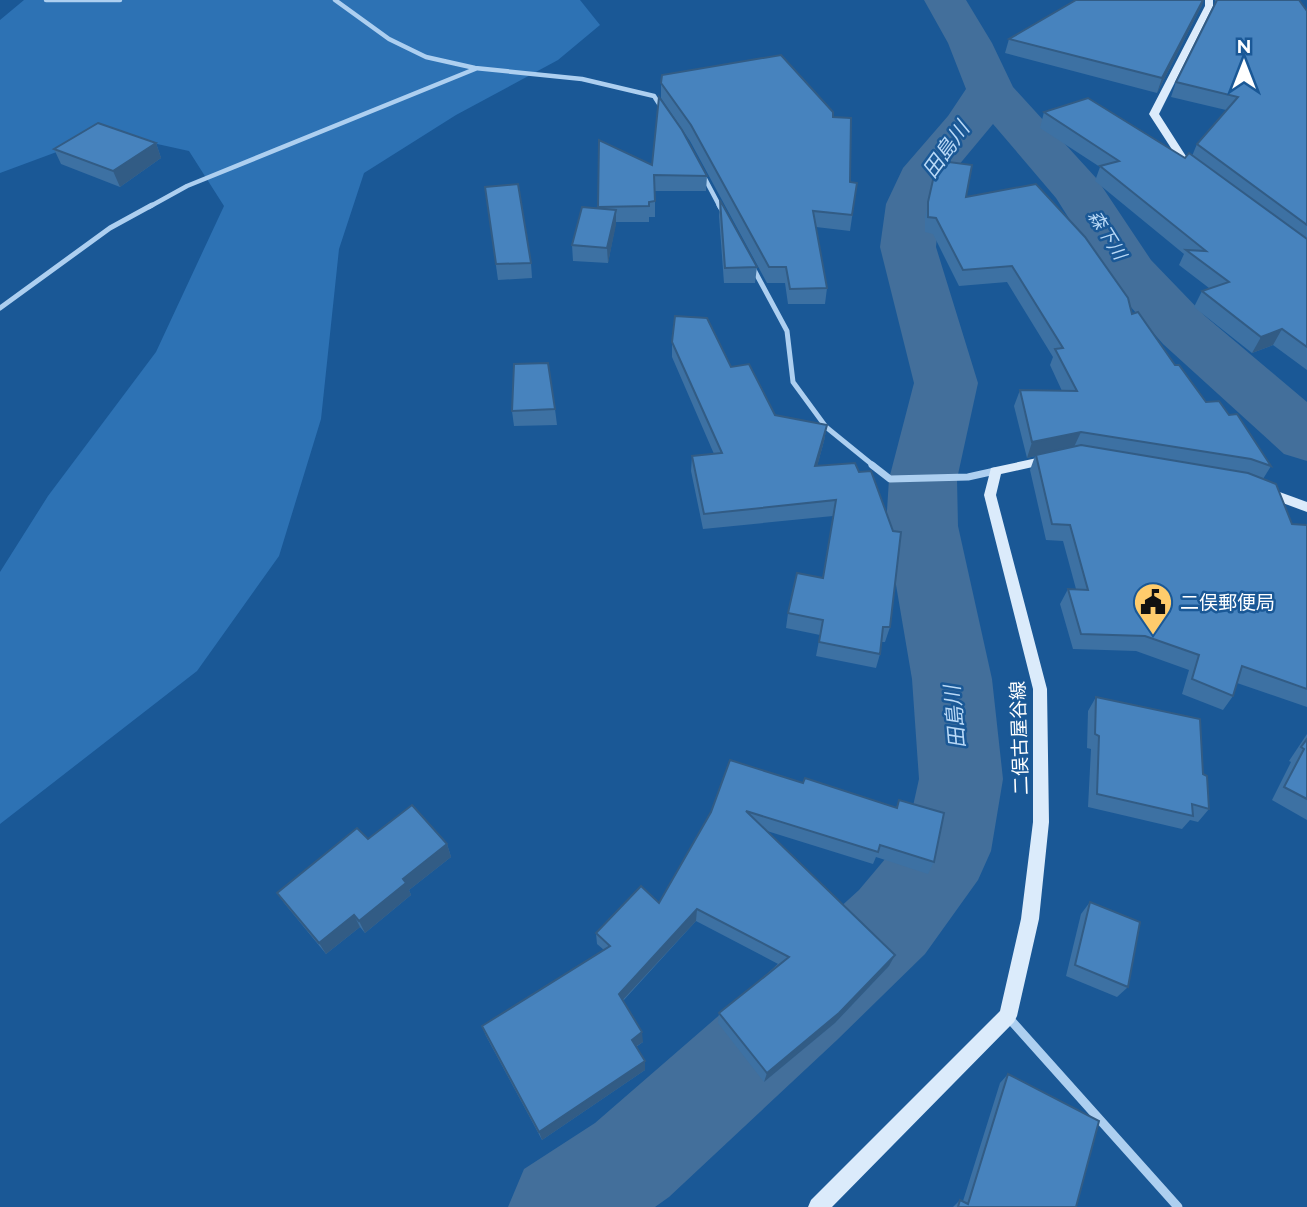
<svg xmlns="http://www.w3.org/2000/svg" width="1307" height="1207" viewBox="0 0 1307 1207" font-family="Raleway,'Noto Sans JP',sans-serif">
<rect width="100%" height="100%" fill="#1a5896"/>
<path fill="#2d72b4" d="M24 0H580L600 25 558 60 456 115 364 173 339 249 321 419 279 556 197 671 0 824V572L48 496 156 352 224 206 189 151 130 138 62 150 0 173V20Z"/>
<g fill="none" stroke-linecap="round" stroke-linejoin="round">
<path fill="#436f9b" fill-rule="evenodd" d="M924 0H966L992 43 1013 87 1097 179 1151 260 1205 316 1307 402V461L1284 454 1163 344 1110 283 1056 198 993 124 953 172 940 204 936 247 978 383 957 479 958 526 992 679 1003 779 991 851 978 880 925 954 837 1040 669 1197 655 1207H508L524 1169 595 1123 769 972 859 890 907 833 919 779 912 679 886 526 889 479 914 383 880 247 886 204 903 168 948 116 966 89 948 43Z"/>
<g stroke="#adcff0" stroke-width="4.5">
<path d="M46 0H120"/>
<path d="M335 0 389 39 426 57 475 68 582 79 654 96 663 110"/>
<path d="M702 173 720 207"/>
<path d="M149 207 187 186 475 69"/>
</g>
<g stroke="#adcff0" stroke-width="5">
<path d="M719 205 723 212"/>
<path d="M752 266 787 331 793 382 826 427 874 466"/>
<path d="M0 308 110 228 152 205"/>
</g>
<path stroke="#adcff0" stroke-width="7" d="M872 465 890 479 968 477 995 471"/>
<path stroke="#adcff0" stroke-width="9" d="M1008 1017 1178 1207"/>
<g fill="#dbebfb" fill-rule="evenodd">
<path d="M1205 0H1213V6L1159 114 1189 161 1196 168 1191 171 1182 165 1149 114 1205 6Z"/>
<path d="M1051 455 1057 459 1055 462 1001 474 996 495 1047 689 1049 822 1039 919 1017 1016 1014 1022 832 1207H808L811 1200 1000 1011 1021 919 1033 822V689L984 495 991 468Z"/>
<path d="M1266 487 1307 502V512L1261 495 1260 492Z"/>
</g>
</g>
<g fill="#3d71a3">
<path d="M1215 0H1299L1307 11V370L1273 345 1252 353 1194 307 1202 291 1209 288 1179 265 1184 254 1095 181 1100 167 1040 128 1044 112 1185 158 1192 156 1197 144 1226 110 1171 97 1176 82 1215 4Z"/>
<path d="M1202 5 1157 93 1005 53 1009 39Z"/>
<path d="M661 83 833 117 850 182 857 183 850 231 816 227 827 288 825 304H788L785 283H767L690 141 661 98Z"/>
<path d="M599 140 652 165 707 176 706 191H655V217H649V222H616L608 263 573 261 572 245 598 208Z"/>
<path d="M156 143 161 158 120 187 61 164 54 149Z"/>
<path d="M935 171 966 197 1132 314 1206 402 1271 466 1263 479 1292 524 1307 525V707L1237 683 1233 696 1223 710 1182 694 1189 670 1136 651 1073 649 1060 604 1068 589H1076L1063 541 1046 540 1030 470 1035 456 1027 458 1014 406 1020 390 1062 391 1050 365 1053 357 1007 282 959 286 933 234 925 232V217Z"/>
<path d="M485 187 531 263 532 278 498 280Z"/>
<path d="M720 200 757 267 755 283H724L719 216Z"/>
<path d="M672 342 731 367 775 415 827 425 824 441 817 466 855 463 890 627 885 642H881L880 654 876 668 816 656 820 635 786 628 788 613 823 578 833 516 703 529 691 471 692 456 714 454 672 357Z"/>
<path d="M555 409 557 425 514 426 512 411Z"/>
<path d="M1096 697 1203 774 1209 809 1198 822 1190 820 1182 829 1088 807 1091 749 1087 748 1088 711Z"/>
<path d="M1307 734V820L1272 800 1291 762 1289 761Z"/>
<path d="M803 783 896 808 899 800 934 862 928 874 876 857 873 864 767 831 889 966 835 1023 764 1082 718 1023 719 1013 780 965 696 921 623 1001 643 1042 636 1047 645 1070 542 1140 486 1036 482 1026 604 950 597 944 596 933 659 903 711 812Z"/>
<path d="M368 839 447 844 451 857 409 890 411 895 365 933 360 927 326 954 285 904 277 893Z"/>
<path d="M1090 902 1128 987 1117 997 1066 976 1081 914Z"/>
<path d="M1008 1074 1076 1207H953L960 1200 963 1201 1000 1083Z"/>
</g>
<g fill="#325c85">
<path d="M1203 0H1204L1202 5 1157 93 1162 78Z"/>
<path d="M156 143 161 158 120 187 113 171Z"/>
<path d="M616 210V225L608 263 607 248Z"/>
<path d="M1282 329 1273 345 1252 353 1261 337Z"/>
<path d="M827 425 824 441 813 482 815 466Z"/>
<path d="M1081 432 1074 447 1027 458 1032 442Z"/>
<path d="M447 844 451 857 409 890 411 895 365 933 359 921 403 879Z"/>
<path d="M697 909 696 921 619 1004V994Z"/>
<path d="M354 915 360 927 326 954 319 943Z"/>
<path d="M895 955 889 966 835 1023 764 1082 767 1073Z"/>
<path d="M642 1032 643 1042 632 1049V1040Z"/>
<path d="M645 1061V1070L542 1140 539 1132Z"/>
</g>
<g fill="#4783be" stroke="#325c85" stroke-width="2">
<path d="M1076 0H1203L1162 78 1009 39Z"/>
<path d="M1217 0H1299L1307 11V225L1197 144 1238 97 1176 82Z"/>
<path d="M781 55 833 112V117L851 118 850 182 857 183 852 215 813 211 827 288 790 289 786 267H769L691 125 661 83 662 75Z"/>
<path d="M659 97 682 130 707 176 654 175 655 201 649 202V206L598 207 599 140 652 165Z"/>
<path d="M1088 98 1185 158 1189 153 1307 239V347L1282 329 1261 337 1202 291 1229 282 1186 250 1206 251 1100 166 1119 161 1044 112Z"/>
<path d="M98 123 156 143 113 171 54 149Z"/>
<path d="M941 161 972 165 966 197 1036 184 1085 237 1128 298 1132 314 1138 312 1175 365H1179L1206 402 1219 401 1229 415 1237 414 1271 466 1251 459 1081 432 1032 442 1020 390 1077 391 1055 349 1063 348 1012 266 963 270 936 218 928 217V202L935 171H939Z"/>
<path d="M518 184 531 263 496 264 485 187Z"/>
<path d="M720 200 757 267 725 268Z"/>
<path d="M582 207 616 210 607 248 572 245Z"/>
<path d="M675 316 707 318 731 367 749 364 775 415 827 425 815 466 855 463 859 472 871 471 893 531 901 532 890 627H883L880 654 819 642 823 620 788 613 797 573 823 578 836 500 704 514 692 456 722 453 672 342Z"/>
<path d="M548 363 555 409 512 411 514 364Z"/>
<path d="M1081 445 1248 473 1276 484 1292 524 1307 525V689L1242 666 1233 696 1192 679 1199 655 1145 636 1081 634 1068 589 1088 590 1070 525 1052 524 1036 455Z"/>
<path d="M1096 697 1200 719 1203 774 1207 776 1209 809 1192 804 1193 816 1097 794 1099 736 1095 734Z"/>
<path d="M1307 739V799L1284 787 1304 749 1301 747Z"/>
<path d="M730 760 803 783 805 778 897 808 899 800 944 813 934 862 880 845 878 852 746 811 895 955 839 1013 767 1073 719 1013 789 957 697 909 619 994 642 1032 632 1040 645 1061 539 1132 482 1026 610 946 596 933 641 886 659 903 711 812Z"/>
<path d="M412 805 447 844 403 879 406 883 359 921 354 915 319 943 277 893 357 828 368 839Z"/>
<path d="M1090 902 1140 922 1128 987 1075 965Z"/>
<path d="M1008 1074 1099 1121 1076 1207H958L960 1200 968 1204Z"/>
</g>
<defs>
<g id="civic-pin" transform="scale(2.0125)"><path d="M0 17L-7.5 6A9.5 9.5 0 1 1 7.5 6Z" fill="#ffcc6c" stroke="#1a5896"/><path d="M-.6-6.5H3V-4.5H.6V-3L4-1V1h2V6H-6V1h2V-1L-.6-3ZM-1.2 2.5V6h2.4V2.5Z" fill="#111"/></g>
</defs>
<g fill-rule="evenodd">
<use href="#civic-pin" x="1153" y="602"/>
</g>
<g text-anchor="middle" stroke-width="5" stroke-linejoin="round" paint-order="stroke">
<g font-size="18" font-style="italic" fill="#b9d9f7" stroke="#1a5896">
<text transform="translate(1107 235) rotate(58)" y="6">森下川</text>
</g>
<g font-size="19" fill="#fff" stroke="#1a5896" text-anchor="start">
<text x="1180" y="609">二俣郵便局</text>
</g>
<g font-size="19" fill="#fff" stroke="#1a5896">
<text transform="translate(1019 738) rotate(-92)" y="7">二俣古屋谷線</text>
</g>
<g font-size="21" font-style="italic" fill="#b9d9f7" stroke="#1a5896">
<text transform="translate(946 150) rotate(-54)" y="7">田島川</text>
<text transform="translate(955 717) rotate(-95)" y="7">田島川</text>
</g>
</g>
<g transform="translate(1244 63)" stroke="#1a5896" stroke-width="5" paint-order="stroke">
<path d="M0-5L12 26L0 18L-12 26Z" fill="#ffffff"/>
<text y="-10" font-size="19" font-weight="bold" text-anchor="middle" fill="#ffffff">N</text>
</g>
</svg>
